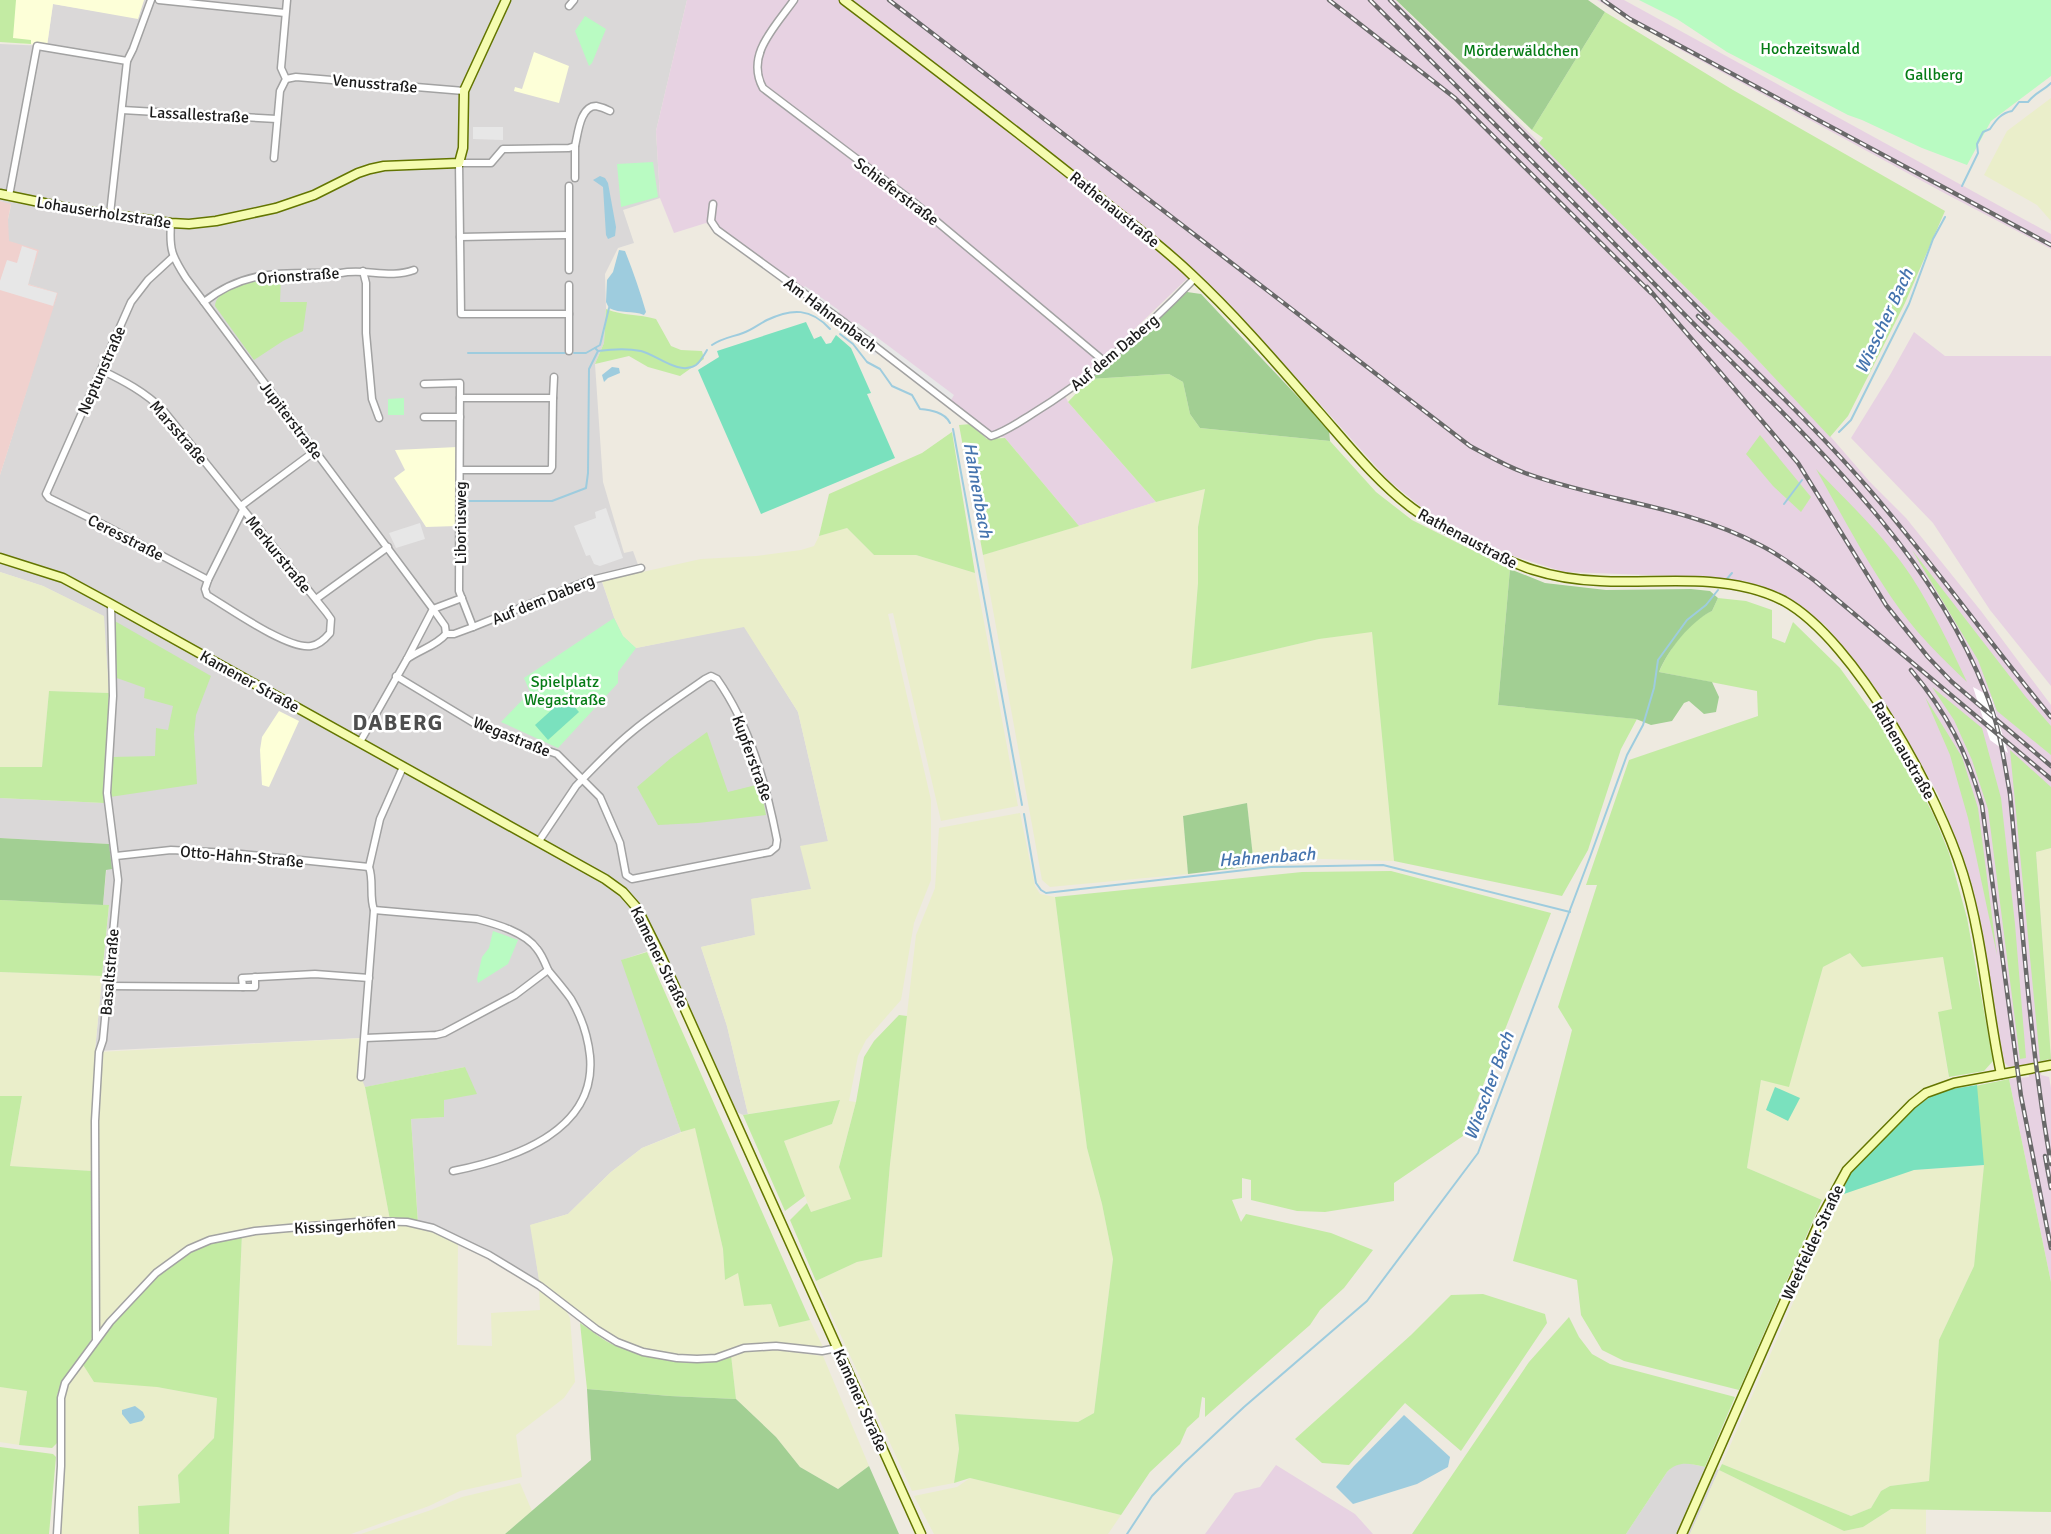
<svg xmlns="http://www.w3.org/2000/svg" width="2051" height="1534" viewBox="0 0 2051 1534" font-family="Signika,sans-serif">
<rect width="100%" height="100%" fill="#eeeae0"/>
<g fill="#dad8d8">
<path d="M144 0H687L656 131 660 198 623 210 634 243 618 248 605 274 606 309 604 343 595 364 603 482 624 553 633 551 641 573 602 582 614 617 623 636 636 648 744 626 798 712 828 841 812 889 752 899 755 935 701 947 727 1026 748 1114 743 1115 737 1112 662 946 622 960 681 1132 642 1148 611 1172 568 1214 531 1225 540 1286 480 1252 418 1222 411 1119 443 1117 444 1100 465 1067 346 1091 360 1038 95 1051 109 906 103 905 109 844 0 838V798L104 803 109 693 103 616 43 586 0 572V475L57 293 28 284 8 241V219L11 205 0 201V44L47 46 53 4 138 18Z"/>
<path d="M1682 1462 1719 1470 1690 1534H1626L1667 1472 1674 1465Z"/>
</g>
<path fill="#f0d1ce" d="M0 201 11 204 8 219 9 241 39 250 28 284 58 293 0 475Z"/>
<g fill="#e7d2e2">
<path d="M687 0H1395L1741 342 1824 429 1870 482 1906 518 1981 611 2051 705V848L2036 852 2051 1059 2039 1062 2041 1075 2049 1077 2051 1088V1282L2009 1079 2029 1077 2028 1064 2009 1067 2003 1061 1990 1003 1979 930 1963 857 1938 794 1914 752 1872 683 1825 625 1787 598 1745 581 1676 576 1564 572 1504 553 1437 520 1388 480 1294 375 1194 272 1095 367 1062 389 1068 402 1156 502 1079 526 1005 438 991 433 895 355 706 223 674 233 660 198 656 131Z"/>
<path d="M1597 0H1624L2051 234V249L1946 194 1681 50Z"/>
<path d="M1914 332 1945 356H2051V686L1990 610 1933 523 1851 438 1890 375Z"/>
<path d="M1276 1465 1355 1514 1373 1534H1205L1235 1493 1260 1487Z"/>
</g>
<g fill="#fdffd8">
<path d="M0 0H144L138 19 53 4 47 46 11 42Z"/>
<path d="M534 52 569 66 559 103 514 91 515 87 522 89Z"/>
<path d="M457 447V526L426 527 394 478 405 470 395 450Z"/>
<path d="M279 711 299 721 269 787 262 785 260 750 262 737Z"/>
</g>
<g fill="#eaeeca">
<path d="M2051 98V221L2037 205 1984 175 2007 131Z"/>
<path d="M1205 489 1198 527V583L1191 669 1319 639 1372 631 1394 861 1253 857 1247 803 1183 816 1188 874 1050 887 1042 880 983 555 1156 502Z"/>
<path d="M847 528 874 555H916L975 573 1018 806 941 821 893 613 888 614 931 800V880L914 923 901 1000 866 1040 858 1056 849 1101 856 1102 839 1166 851 1199 811 1212 784 1141 832 1124 840 1100 748 1114 727 1026 701 947 755 935 751 899 811 889 800 846 828 841 798 712 744 627 636 648 623 636 614 617 602 581 701 559 756 556 801 550 814 546 819 536Z"/>
<path d="M0 572 43 586 104 616 109 693 49 691 42 768 0 767Z"/>
<path d="M1020 813 1035 886 1040 894 1055 897 1087 1148 1102 1204 1113 1259 1094 1413 1078 1422 955 1414 959 1449 954 1483 912 1491 816 1281 857 1262 882 1257 890 1164 916 935 935 888 939 828Z"/>
<path d="M2051 848V1059L2036 852Z"/>
<path d="M1850 953 1862 967 1943 957 1952 1010 1938 1012 1951 1091 1914 1170 1984 1165 1974 1266 1939 1340 1929 1481 1890 1486 1881 1491 1871 1508 1851 1516 1722 1464 1840 1196 1822 1200 1747 1168 1761 1080 1789 1086 1823 967Z"/>
<path d="M0 972 102 976 95 1051 92 1171 10 1166 22 1097 0 1096Z"/>
<path d="M365 1038 361 1077 365 1087 390 1220 407 1222 458 1240 457 1345 492 1346 491 1313 540 1310 539 1290 565 1309 570 1318 575 1382 564 1398 516 1435 522 1477 460 1491 429 1506 351 1534H229L242 1234 96 1340 94 1189 99 1052Z"/>
<path d="M695 1127 723 1249 725 1280 738 1273 771 1304 779 1326 810 1320 823 1347 775 1344 731 1350 707 1356H679L654 1352 625 1343 603 1332 540 1286 530 1225 568 1214 611 1172 642 1148Z"/>
<path d="M747 1349H769L823 1356 869 1466 838 1489 800 1467 776 1437 736 1399 731 1355Z"/>
<path d="M82 1363 157 1387 217 1398 214 1438 178 1475 180 1503 138 1506 139 1534H55L61 1453V1398L65 1383Z"/>
<path d="M0 1387 27 1391 19 1445 0 1442Z"/>
<path d="M1719 1470 1844 1531 1863 1527 1891 1509H1926V1534H1690Z"/>
<path d="M970 1478 1121 1515 1108 1534H934L914 1496 957 1487Z"/>
<path d="M520 1483 532 1511 505 1534H361L431 1510 462 1497Z"/>
</g>
<g fill="#c3eba3">
<path d="M0 0H16L13 38 31 40V44L0 42Z"/>
<path d="M1605 12 1733 90 1945 211 1905 303 1848 416 1830 437 1741 342 1539 143 1543 138 1532 130Z"/>
<path d="M281 278 280 302H307L303 331 283 341 254 360 215 306C217 284 263 280 281 278Z"/>
<path d="M606 309C623 316 639 314 656 319L671 346 681 350 702 351 704 359 680 376 648 367 629 356 595 364 604 343Z"/>
<path d="M1169 374 1183 382 1190 414 1200 428 1330 441 1376 492 1412 520 1510 569 1498 705 1637 719 1621 749 1588 850 1562 896 1394 861 1372 632 1319 639 1191 669 1198 583V527L1205 489 1156 502 1068 402 1090 379Z"/>
<path d="M971 424 987 439 1005 438 1079 526 983 555 959 425Z"/>
<path d="M952 432 975 573 916 555H874L847 528 819 536 829 494 922 453Z"/>
<path d="M1760 435 1811 497 1801 512 1773 486 1746 454Z"/>
<path d="M1816 469C1848 502 1886 538 1911 576 1933 610 1950 646 1967 682 1944 660 1920 637 1901 611 1869 567 1843 517 1816 469Z"/>
<path d="M1912 550 2025 696 2051 726V755L1997 711 1978 660Z"/>
<path d="M1718 598 1746 601 1772 610V638L1785 643 1793 622 1840 668 1901 753 1934 816 1949 853 1967 918 1993 1061 1984 1071 1949 1077 1938 1012 1952 1009 1943 957 1862 967 1850 953 1823 967 1789 1087 1761 1080 1747 1168 1822 1200 1739 1390 1624 1361 1602 1350 1581 1315 1577 1280 1513 1261 1572 1030 1558 1007 1597 885H1586L1629 760 1758 716 1757 691 1659 672C1669 649 1689 621 1712 611Z"/>
<path d="M113 620 211 676 196 715 194 734 197 784 110 797 112 757 155 756 156 728 168 730 173 706 144 698 145 688 114 677Z"/>
<path d="M1932 687 1982 728 2001 798 2015 924 2026 1058 2020 1059 1988 809 1972 760 1954 720Z"/>
<path d="M49 691 109 693 104 803 0 798V767H42Z"/>
<path d="M1925 697 1962 757 1978 808 1997 955 1968 818 1950 755Z"/>
<path d="M707 732 728 792 760 784 766 815 698 823 658 825 637 787 671 758Z"/>
<path d="M2010 750 2051 787V848L2036 852 2051 1059 2040 1061Z"/>
<path d="M1391 871 1551 913 1463 1136 1394 1183V1201L1325 1212 1297 1211 1251 1200V1180L1242 1178V1198L1232 1200 1241 1222 1246 1214 1331 1233 1373 1250 1344 1288 1320 1310 1310 1325 1205 1417V1398L1202 1397 1199 1417 1187 1428 1180 1444 1150 1472 1121 1515 970 1478 954 1483 959 1449 955 1414 1078 1422 1094 1413 1113 1259 1102 1204 1087 1148 1055 897 1302 872Z"/>
<path d="M0 900 109 905 102 976 0 972Z"/>
<path d="M647 952 810 1320 779 1327 771 1304 744 1306 738 1273 725 1280 723 1249 695 1128 681 1132 621 960Z"/>
<path d="M899 1015 907 1016 890 1164 882 1257 857 1262 816 1281 790 1220 807 1203 811 1212 851 1199 839 1167 856 1102 864 1057 874 1041Z"/>
<path d="M465 1067 477 1094 444 1100V1117L411 1119 418 1224 390 1220 365 1087Z"/>
<path d="M2009 1079 2051 1282V1512L1891 1509 1863 1527 1844 1531 1719 1470 1722 1464 1851 1516 1871 1508 1881 1491 1890 1486 1929 1481 1939 1340 1974 1266 1984 1165 1951 1091Z"/>
<path d="M0 1096H22L10 1166 92 1171 93 1240 92 1338 80 1360 62 1383 57 1395 58 1442 52 1448 19 1445 27 1391 0 1387Z"/>
<path d="M840 1100 832 1124 784 1141 805 1196 785 1211 743 1115Z"/>
<path d="M242 1233 229 1534H139L138 1506 180 1503 178 1475 214 1438 217 1398 157 1387 94 1382 82 1363 96 1340 140 1290 189 1249Z"/>
<path d="M1483 1294 1545 1314 1547 1323 1461 1451 1405 1403 1349 1465 1322 1463 1295 1439 1411 1335 1451 1295Z"/>
<path d="M1569 1317 1579 1337 1592 1354 1610 1364 1735 1397 1705 1467C1690 1464 1679 1460 1667 1472L1626 1534H1412L1529 1362Z"/>
<path d="M580 1323C591 1330 603 1341 616 1346 644 1357 703 1367 731 1355L736 1399 670 1396 587 1389Z"/>
<path d="M0 1447 53 1454 56 1457 49 1534H0Z"/>
</g>
<g fill="#a2cf93">
<path d="M1396 0H1588L1605 12 1532 130Z"/>
<path d="M1187 292 1201 294 1329 430 1330 441 1200 428 1190 414 1183 382 1169 374 1090 379Z"/>
<path d="M1510 569 1545 583 1606 590 1691 589 1710 591 1718 598 1712 611C1691 621 1668 650 1659 672L1712 682 1719 697 1716 712 1704 714 1689 701 1684 703 1672 721 1651 725 1636 719 1498 705Z"/>
<path d="M1247 803 1254 866 1188 874 1183 816Z"/>
<path d="M0 838 109 844 112 869 106 870 103 905 0 900Z"/>
<path d="M587 1389 670 1396 736 1399 776 1437 800 1467 838 1489 869 1466 899 1534H505L591 1460Z"/>
</g>
<g fill="#b9fbc2">
<path d="M1639 0H2051V76L1991 121 1967 165 1922 148 1862 120 1848 115 1727 52 1677 19Z"/>
<path d="M585 16 606 29 592 63 589 66 575 31Z"/>
<path d="M653 162 658 197 621 207 617 164Z"/>
<path d="M404 398V415H388V399Z"/>
<path d="M614 618 623 636 636 648 618 672V683L558 748 501 722 530 692 524 678Z"/>
<path d="M493 931 518 940 508 964 478 983 477 979 482 957 489 948Z"/>
</g>
<g fill="#7ae1be">
<path d="M806 322 814 339 821 336 826 344 831 343 836 335 851 348 871 393 867 394 895 458 761 514 698 370 719 357 717 351Z"/>
<path d="M566 697 579 712 548 740 535 725Z"/>
<path d="M1977 1085 1984 1165 1914 1170 1841 1195 1851 1171 1914 1108 1939 1091Z"/>
<path d="M1775 1087 1800 1098 1788 1121 1766 1110Z"/>
</g>
<g fill="#e7e7e7">
<path d="M473 127H503V140L473 139Z"/>
<path d="M22 246 37 251 28 285 57 293 53 306 0 290V281L7 260 17 263Z"/>
<path d="M805 286 840 311 837 315 802 290Z"/>
<path d="M858 323 954 395 951 400 854 328Z"/>
<path d="M851 331 879 352 875 356 847 335Z"/>
<path d="M606 508 623 558 600 566 594 564 590 555 586 556 574 526 596 518 595 512Z"/>
<path d="M420 523 425 539 396 548 389 533Z"/>
</g>
<g fill="#9eccde">
<path d="M600 176 605 178 608 183 616 227 615 236 608 239 606 235 603 187 593 180Z"/>
<path d="M619 250 625 251C633 271 640 291 646 312L644 315C633 310 620 314 609 308L606 302 607 280 613 272Z"/>
<path d="M612 367 619 368 620 373 608 378 604 382 602 375Z"/>
<path d="M135 1406 143 1412 145 1417 142 1421 130 1424 122 1414V1410Z"/>
<path d="M1404 1415 1450 1457 1448 1467 1417 1484 1353 1504 1336 1487 1354 1466Z"/>
</g>
<path fill="#fff" d="M1973 687 1991 697 2008 753 1990 740Z"/>
<g fill="none" stroke-linecap="round" stroke-linejoin="round">
<g stroke="#9eccde" stroke-width="2">
<path d="M1962 186 1978 153 1977 144 1983 132 1990 129C1996 120 2001 113 2012 111L2019 102H2028C2037 91 2042 92 2051 83"/>
<path d="M840 334 853 344 867 362 880 369 892 386 912 395 920 409C930 410 945 412 950 423"/>
<path d="M712 345C722 338 732 337 743 333 752 330 759 324 767 320 792 308 811 308 830 329"/>
<path d="M598 351C612 349 627 348 641 351 657 355 679 376 696 365 700 362 704 355 707 350"/>
<path d="M468 353H567"/>
<path d="M574 353H586L600 345 609 308"/>
<path d="M953 429 1022 805"/>
<path d="M1839 432 1851 420 1909 304 1933 239 1945 217"/>
<path d="M469 501H552L586 488 588 473 589 369 598 351 595 348"/>
<path d="M1784 504 1802 480"/>
<path d="M1726 580 1732 573"/>
<path d="M1024 814 1036 883 1041 890 1046 893 1271 867 1383 865 1570 912"/>
<path d="M1127 1534 1152 1496 1183 1464 1244 1407 1367 1301 1478 1153 1590 857 1627 755 1643 725 1654 688 1658 660 1687 620 1706 605 1718 590"/>
</g>
<g stroke="#a2a2a2" stroke-width="9">
<g id="street">
<path d="M159 0 285 13"/>
<path d="M794 0C775 27 745 55 763 88L911 200 1105 362"/>
<path d="M569 6 574 0"/>
<path d="M286 79 296 77 464 91"/>
<path d="M122 110 277 119"/>
<path d="M575 146V178"/>
<path d="M274 158 280 91 286 79 281 68 287 0"/>
<path d="M569 186V270"/>
<path d="M9 196 37 46 127 61"/>
<path d="M713 204 711 221 717 230 845 323 991 436C1005 432 1019 422 1032 414 1093 377 1146 329 1195 278"/>
<path d="M110 214 127 61 133 49 151 0"/>
<path d="M171 223C169 250 172 256 186 278L433 609 445 626 446 634"/>
<path d="M460 237 568 235"/>
<path d="M173 257 148 280 131 302 46 494 49 498 104 525 208 580"/>
<path d="M363 271 366 283V333L372 399 379 418"/>
<path d="M569 285V351"/>
<path d="M204 302C248 267 288 274 341 273 365 268 390 279 414 270"/>
<path d="M569 314H461L459 163H491L503 149 569 148 575 146C578 134 580 106 596 106 601 107 606 109 610 111"/>
<path d="M101 370C124 381 145 392 163 410L326 612 331 619 330 633C325 639 319 645 311 646 288 650 229 608 207 595L205 589 208 580 243 510"/>
<path d="M424 384 460 383 459 591 473 627"/>
<path d="M460 398H553L552 467 550 470H460"/>
<path d="M553 398 554 377"/>
<path d="M424 417H460"/>
<path d="M241 506 315 451"/>
<path d="M316 599 388 547"/>
<path d="M407 659C419 650 436 646 446 634H454L473 627 587 581 641 568"/>
<path d="M396 676 482 728 557 754 600 797 620 843 626 875 632 879 770 852 776 847 777 840C766 784 750 726 717 679L711 676 705 679C681 696 656 712 633 731 613 747 594 767 576 786L539 841"/>
<path d="M360 742 407 659 433 609 462 598"/>
<path d="M116 856 171 850 231 853 369 867"/>
<path d="M108 986 243 987 242 978 315 974 369 978"/>
<path d="M243 987H255V977"/>
<path d="M365 1038 436 1035 444 1033 515 995 548 970C545 963 542 955 537 949 525 932 496 924 477 919L374 910"/>
<path d="M361 1077 374 910C369 896 374 881 369 867L380 819 403 767"/>
<path d="M453 1171C513 1159 597 1131 590 1056 588 1037 581 1016 571 999 564 989 556 980 548 970"/>
<path d="M96 1339 95 1121 99 1052 103 1040 118 880 107 793 113 696 111 604"/>
<path d="M57 1534 61 1466V1398L65 1383 110 1322 156 1273 189 1249 210 1240 255 1231 368 1221 407 1222 433 1228 489 1255 540 1286 596 1329 617 1342 643 1352 677 1358 697 1359 716 1358 744 1348 776 1346 822 1351 837 1348"/>
</g>
</g>
<g stroke="#637500" stroke-width="11">
<g id="secondary">
<path d="M844 0C930 65 1016 130 1100 198 1130 223 1162 246 1191 274 1236 316 1277 364 1318 411 1347 444 1377 482 1412 508 1431 522 1451 532 1471 542 1516 566 1548 579 1600 581 1637 583 1674 579 1710 582 1736 584 1761 589 1784 601 1856 641 1939 796 1963 874 1983 939 1987 1008 2001 1074"/>
<path d="M0 194 73 209 171 223 189 224 216 221 276 208 314 195 358 173 370 169 384 166 459 163 463 148 464 91 506 0"/>
<path d="M0 558 63 578 111 604 605 879 623 892 637 908 661 956 921 1534"/>
<path d="M1682 1534 1822 1216 1847 1170 1912 1104 1926 1093 1954 1083 2051 1065"/>
</g>
</g>
<use href="#street" stroke="#fff" stroke-width="6"/>
<use href="#secondary" stroke="#f5fcb0" stroke-width="8"/>
<g stroke="#696969" stroke-width="4.5">
<g id="rail">
<path d="M889 0 1470 446C1489 456 1507 467 1528 474 1603 501 1686 506 1758 544 1779 554 1797 568 1815 581L2051 779"/>
<path d="M1329 0 1455 98 1651 293"/>
<path d="M1370 0C1476 106 1582 210 1687 317 1798 430 1927 542 1986 693 1999 725 2004 760 2010 794 2022 917 2029 1042 2051 1164"/>
<path d="M1390 0 1708 318"/>
<path d="M1603 0 1630 19 2051 245"/>
<path d="M1647 287 1798 463 1886 605 1928 657 1952 682 2051 766"/>
<path d="M1698 316C1756 371 1815 427 1868 488 1932 562 1989 642 2051 717"/>
<path d="M1911 670C1947 713 1967 752 1982 805L2021 1096 2051 1248"/>
<path d="M2045 1156 2051 1188"/>
</g>
</g>
<use href="#rail" stroke="#fff" stroke-width="2" stroke-dasharray="7" stroke-linecap="butt"/>
</g>
<g text-anchor="middle" stroke-width="5" stroke-linejoin="round" paint-order="stroke">
<g font-size="16" fill="#067c16" stroke="#fff">
<text x="1810" y="54">Hochzeitswald</text>
<text x="1521" y="56">Mörderwäldchen</text>
<text x="1934" y="80">Gallberg</text>
<text x="565" y="687">Spielplatz<tspan x="565" dy="18">Wegastraße</tspan></text>
</g>
<g font-size="16" fill="#1b1b1b" stroke="#fff">
<text transform="translate(375 83) rotate(5)" y="6">Venusstraße</text>
<text transform="translate(199 114) rotate(3)" y="6">Lassallestraße</text>
<text transform="translate(897 191) rotate(37)" y="6">Schieferstraße</text>
<text transform="translate(1115 209) rotate(39)" y="6">Rathenaustraße</text>
<text transform="translate(104 212) rotate(9)" y="6">Lohauserholzstraße</text>
<text transform="translate(298 275) rotate(-4)" y="6">Orionstraße</text>
<text transform="translate(831 314) rotate(37)" y="6">Am Hahnenbach</text>
<text transform="translate(1114 352) rotate(-40)" y="6">Auf dem Daberg</text>
<text transform="translate(101 370) rotate(-66)" y="6">Neptunstraße</text>
<text transform="translate(292 420) rotate(53)" y="6">Jupiterstraße</text>
<text transform="translate(179 432) rotate(49)" y="6">Marsstraße</text>
<text transform="translate(460 523) rotate(-90)" y="6">Liboriusweg</text>
<text transform="translate(126 537) rotate(27)" y="6">Ceresstraße</text>
<text transform="translate(1468 538) rotate(28)" y="6">Rathenaustraße</text>
<text transform="translate(279 554) rotate(51)" y="6">Merkurstraße</text>
<text transform="translate(543 599) rotate(-22)" y="6">Auf dem Daberg</text>
<text transform="translate(250 681) rotate(29)" y="6">Kamener Straße</text>
<text transform="translate(512 736) rotate(22)" y="6">Wegastraße</text>
<text transform="translate(1904 750) rotate(60)" y="6">Rathenaustraße</text>
<text transform="translate(753 758) rotate(70)" y="6">Kupferstraße</text>
<text transform="translate(242 856) rotate(5)" y="6">Otto-Hahn-Straße</text>
<text transform="translate(660 957) rotate(64)" y="6">Kamener Straße</text>
<text transform="translate(109 972) rotate(-85)" y="6">Basaltstraße</text>
<text transform="translate(345 1225) rotate(-3)" y="6">Kissingerhöfen</text>
<text transform="translate(1812 1242) rotate(-65)" y="6">Weetfelder Straße</text>
<text transform="translate(861 1400) rotate(66)" y="6">Kamener Straße</text>
</g>
<g font-size="18" font-style="italic" fill="#4574ae" stroke="#fff">
<text transform="translate(1884 321) rotate(-65)" y="6">Wiescher Bach</text>
<text transform="translate(978 490) rotate(80)" y="6">Hahnenbach</text>
<text transform="translate(1267 857) rotate(-4)" y="6">Hahnenbach</text>
<text transform="translate(1489 1086) rotate(-70)" y="6">Wiescher Bach</text>
</g>
<g font-size="22" font-weight="bold" letter-spacing="1.5" fill="#4e4e4e" stroke="#fff">
<text x="398" y="730">DABERG</text>
</g>
</g>
</svg>
